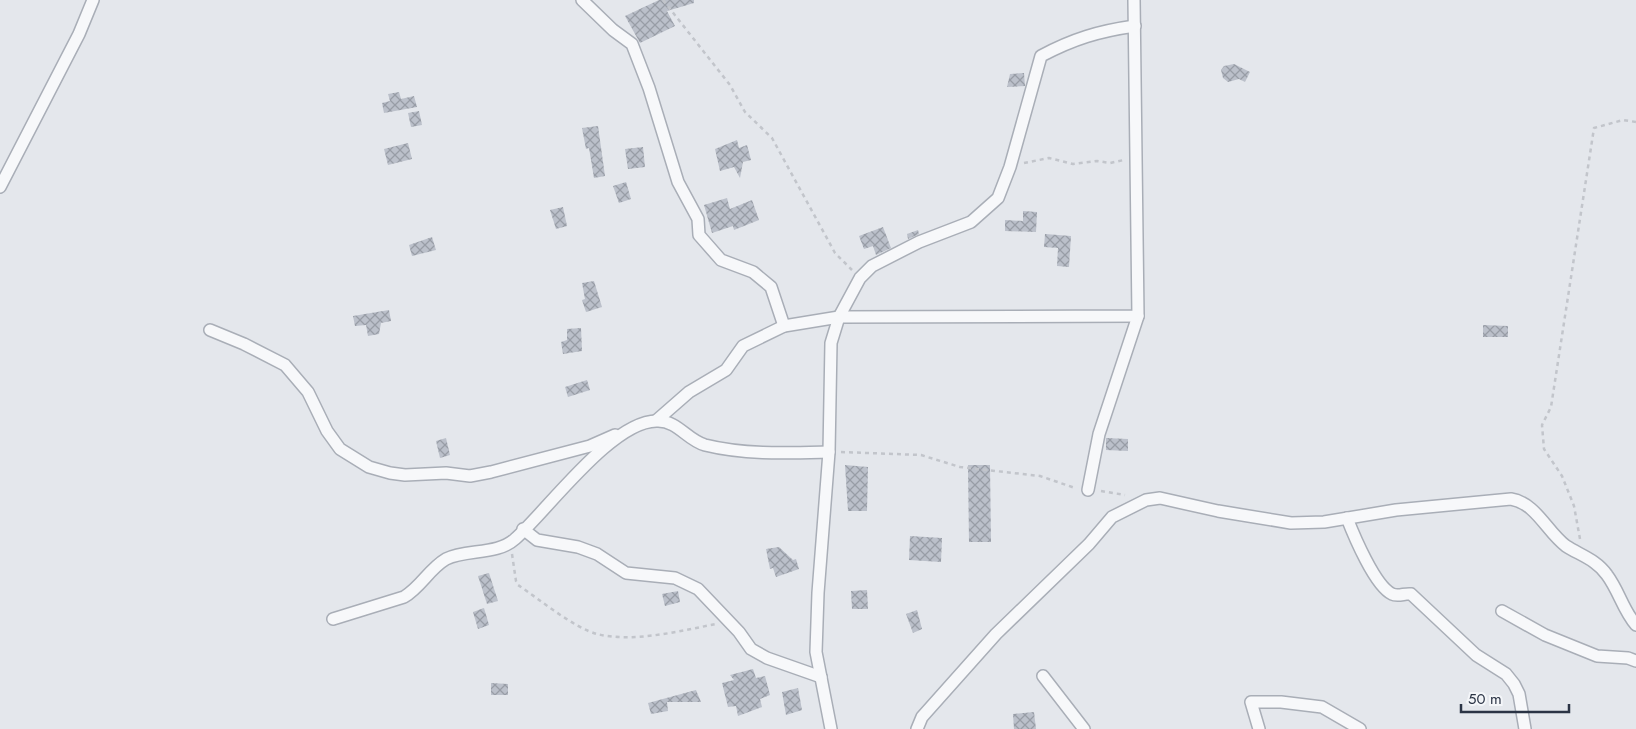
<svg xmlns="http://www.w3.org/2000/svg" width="1636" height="729" viewBox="0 0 1636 729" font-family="Jost,sans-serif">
<defs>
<pattern id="building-cross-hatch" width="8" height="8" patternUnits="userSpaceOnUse" patternTransform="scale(1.25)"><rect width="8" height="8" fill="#bbc0ca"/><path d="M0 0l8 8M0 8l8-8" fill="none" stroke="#989da6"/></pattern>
</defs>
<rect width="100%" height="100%" fill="#e4e7ec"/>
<g fill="url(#building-cross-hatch)">
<path d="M659 0H694V3L667 11 675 26 640 43 625 16Z"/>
<path d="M1234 64 1250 72 1245 82 1239 79 1228 82 1223 78 1221 70 1224 66Z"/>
<path d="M1024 73 1025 86 1007 87 1010 74Z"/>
<path d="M399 92 401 99 414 96 417 107 384 113 382 103 390 101 388 94Z"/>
<path d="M419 111 422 125 411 127 408 113Z"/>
<path d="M598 126 605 176 594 178 589 148 586 149 582 128Z"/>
<path d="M737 140 739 148 747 145 751 160 743 162 740 178 734 167 720 171 715 149Z"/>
<path d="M408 143 412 159 388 165 384 149Z"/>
<path d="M643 147 645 167 628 169 625 149Z"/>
<path d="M626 182 631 199 619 203 613 186Z"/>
<path d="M727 198 730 209 752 200 759 220 734 230 733 226 712 233 704 205Z"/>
<path d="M563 207 567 226 556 229 550 210Z"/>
<path d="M1023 211 1037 212 1036 232 1005 231V220L1023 221Z"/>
<path d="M883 227 891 248 876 255 873 246 864 249 859 236Z"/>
<path d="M918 230 919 234 908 239 907 234Z"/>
<path d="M1045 234 1071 236 1069 267 1057 266 1058 248 1044 247Z"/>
<path d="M432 237 436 250 412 256 409 245Z"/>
<path d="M594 281 602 307 586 312 582 300 585 299 582 283Z"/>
<path d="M389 310 391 321 381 323 379 334 368 336 366 325 355 326 353 316Z"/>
<path d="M1483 325 1508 326V337H1483Z"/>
<path d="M581 328 582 351 563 354 561 342 567 340V329Z"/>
<path d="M587 380 590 390 568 397 565 387Z"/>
<path d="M446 438 450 455 440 458 436 441Z"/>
<path d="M1106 438 1128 439V451L1106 450Z"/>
<path d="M845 465 868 467 867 511H848Z"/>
<path d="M968 465H990L991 542H969Z"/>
<path d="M910 536 942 538 941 562 909 560Z"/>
<path d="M779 547 793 560 796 559 799 569 776 577 773 568 770 569 766 549Z"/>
<path d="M489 573 498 601 487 604 478 576Z"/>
<path d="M867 590 868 609H852L851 591Z"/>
<path d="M678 591 680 602 665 606 662 594Z"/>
<path d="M484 608 489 625 478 629 473 612Z"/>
<path d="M917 610 922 629 913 633 906 614Z"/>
<path d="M753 669 756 678 765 676 770 695 760 699 762 707 738 716 736 706 728 707 722 683 734 680 730 675Z"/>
<path d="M491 683 508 684V695H491Z"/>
<path d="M798 688 802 710 786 715 782 692Z"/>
<path d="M696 690 701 702H667L668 711 651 714 648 703Z"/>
<path d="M1034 712 1036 729H1014L1013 714Z"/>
</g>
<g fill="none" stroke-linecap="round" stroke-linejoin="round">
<g stroke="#a9aeb7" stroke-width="14">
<g id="street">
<path d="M582 0 613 30 632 44 649 88 678 182 698 219 699 235 721 260 753 272 771 287 784 326"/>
<path d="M0 187 79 34 93 0"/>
<path d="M210 330 244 344 285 365 308 392 327 431 340 449 369 467 390 473 405 475 446 473 470 476 491 472 590 446 615 435"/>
<path d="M657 420 689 392 726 370 743 346 784 326 839 317 1138 316 1134 0"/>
<path d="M1088 490 1099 434 1138 316"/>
<path d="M1347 518C1354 536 1375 586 1392 594 1398 597 1405 593 1411 594L1476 655 1506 674 1514 684 1519 694 1525 729"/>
<path d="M523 529 537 540 578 547 597 554 626 573 675 578 698 589 739 632 751 649 767 658 821 677"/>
<path d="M1502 611 1545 635 1597 656 1628 658 1636 661"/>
<path d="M333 619 404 597C421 587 429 569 446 559 466 549 498 555 515 539 547 511 613 419 658 421 678 421 687 440 705 445 745 455 789 453 829 452"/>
<path d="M1043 676 1084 729"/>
<path d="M831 729 816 652 818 593 829 452 831 343 839 317 860 278 872 266 919 242 971 222 998 198 1010 167 1041 56C1073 39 1099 31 1135 26"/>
<path d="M917 729 922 717 996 634 1089 544 1112 517 1146 500 1160 498 1218 511 1291 523 1324 522 1396 510 1511 499C1536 503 1547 532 1566 546 1580 555 1597 560 1607 575 1619 591 1623 610 1636 625"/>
<path d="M1259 729 1251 702H1281L1322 707 1360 729"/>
</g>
</g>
<g stroke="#c2c5cb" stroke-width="2.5" stroke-dasharray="4 4" stroke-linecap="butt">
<path d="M663 0 730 85 745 112 772 138 835 253 852 270"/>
<path d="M1024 163 1049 158 1073 164 1097 161 1110 163 1124 160"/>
<path d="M841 452 921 455 960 467 1040 476 1075 488"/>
<path d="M1101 491 1125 495"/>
<path d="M1580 539 1574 506 1562 476 1544 449 1542 425 1551 407 1594 128 1623 120 1636 122"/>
<path d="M512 554 516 581 518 585C539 599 574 628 597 634 633 643 680 631 716 624"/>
</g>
<use href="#street" stroke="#f7f8fa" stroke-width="11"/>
</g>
<path d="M1461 704v8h108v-8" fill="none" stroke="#2b3445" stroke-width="2.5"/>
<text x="1468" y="704" font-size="15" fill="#2b3445" stroke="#f4f6f9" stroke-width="4" paint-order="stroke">50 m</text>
</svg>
